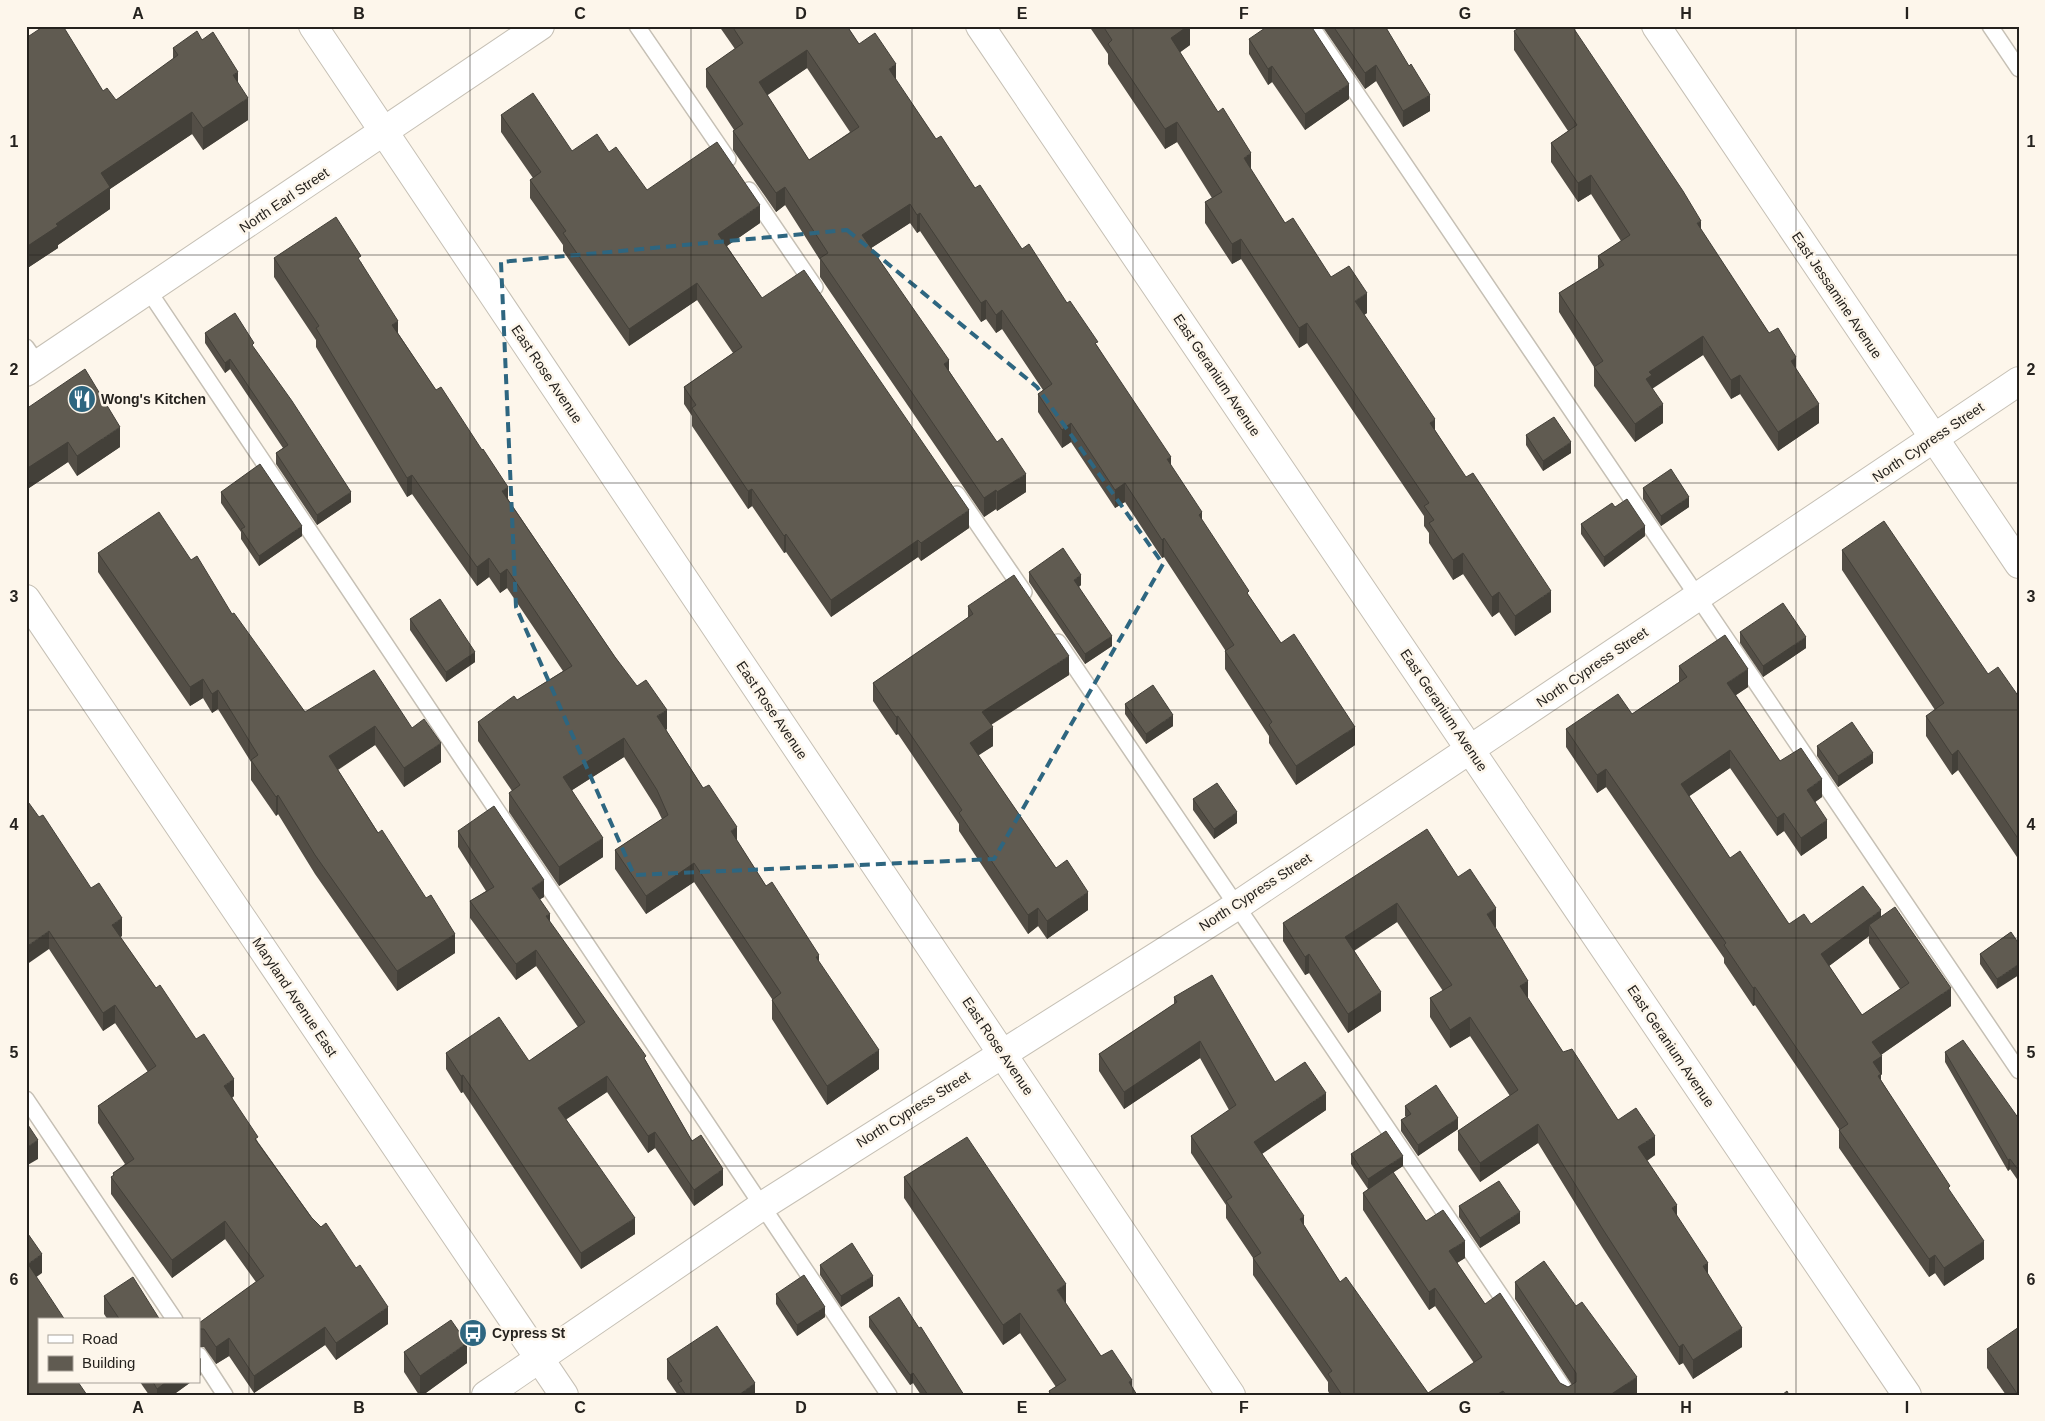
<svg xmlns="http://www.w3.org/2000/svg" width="2045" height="1421" viewBox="0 0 2045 1421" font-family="Helvetica,sans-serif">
<rect width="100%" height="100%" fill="#fdf6eb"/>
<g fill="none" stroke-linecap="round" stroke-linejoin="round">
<g stroke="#c6c0b5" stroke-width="18">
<g id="lane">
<path d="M637 26 728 159"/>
<path d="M1311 26 2019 1071"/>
<path d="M1990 26 2019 69"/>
<path d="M749 190 815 287"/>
<path d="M148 290 889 1395"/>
<path d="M26 347 38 364"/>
<path d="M957 494 1024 592"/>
<path d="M1058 642 1568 1395"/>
<path d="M26 1099 175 1320"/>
<path d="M199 1355 225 1395"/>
</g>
</g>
<g stroke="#c6c0b5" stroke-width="30">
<g id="street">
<path d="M313 26 1231 1395"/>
<path d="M980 26 1907 1395"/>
<path d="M1656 26 2019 564"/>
<path d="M486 1395 762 1206 1238 905 2019 381"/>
</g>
</g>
<g stroke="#c6c0b5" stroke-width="30">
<g id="secondary">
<path d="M26 372 540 26"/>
<path d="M26 599 564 1395"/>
</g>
</g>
<use href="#lane" stroke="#fff" stroke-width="15"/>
<use href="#street" stroke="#fff" stroke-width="28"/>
<use href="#secondary" stroke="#fff" stroke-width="28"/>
</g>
<g fill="#534e46" fill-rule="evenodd">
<path d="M719 26H847L859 44 896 81 936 139 975 188 1022 249 1067 303 1098 347 1171 466 1202 521 1249 596 1281 643 1355 745 1296 785 1269 743V736L1225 669V650L1164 557 1162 558 1125 502 1115 508 1071 442 1062 448 1038 412V394L1043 390 1002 329 996 333 986 319 981 322 920 231 917 233 910 223 871 248 1026 492 997 511 996 509 984 517 820 277V260L785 205 776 212 733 150V131L734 130 706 87V69L735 49ZM807 68 850 132 809 160 767 95Z"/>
<path d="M1089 26H1190V45L1180 52 1251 170 1285 223 1331 277 1367 313 1364 315 1435 430 1551 612 1515 636 1499 612 1492 617 1463 574 1453 580 1429 543V533L1424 526V516L1307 343 1299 348 1241 259 1232 264 1205 223V202L1212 198 1177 142 1165 149 1108 64V54Z"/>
<path d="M1322 26H1385L1430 111 1403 127 1376 81 1365 89Z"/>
<path d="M1514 31 1701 230 1769 333 1796 369 1819 423 1778 451 1740 394 1731 399 1703 355 1652 388 1663 423 1635 442 1594 386V367L1559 312V293L1598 269V256L1621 241 1591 194 1578 202 1551 162V143L1568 131 1514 50Z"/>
<path d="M1249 39 1349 99 1305 130 1272 82 1268 85 1249 54Z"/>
<path d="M202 40 238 83 248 120 203 150 192 134 110 189V209L58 245V248L26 269 103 91 116 100 173 59V48Z"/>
<path d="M501 115 572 151 609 152 647 190 760 223 727 246 762 298 969 528 921 561 918 557 831 617 786 552 784 553 752 506 748 509 692 426V416L684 404V387L733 353 697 300 629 346 563 251V245L530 198V180L533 178 501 132Z"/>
<path d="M274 258 361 262 398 333 508 499 615 657 667 729 666 730 766 886 819 962 879 1069 827 1105 772 1019V999L694 882 646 914 615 869V850L662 819 657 809 624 757 572 790 603 857 559 886 509 812V793L512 791 478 741V722L517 700 563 671 507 588 500 593 489 577 477 586 412 494 407 497 316 347V340L274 277Z"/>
<path d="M205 333 254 348 351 502 317 525 276 464V453L283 448 230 369 225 373 205 343Z"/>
<path d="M26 409 120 447 77 476 68 462 26 490Z"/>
<path d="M1526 435 1571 453 1543 471 1526 445Z"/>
<path d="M1643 488 1689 507 1661 526 1643 499Z"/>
<path d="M221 492 302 536 259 566 241 539V532L221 503Z"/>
<path d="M1615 507 1645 536 1604 567 1581 534V524Z"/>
<path d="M1842 550 1988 674 2019 697V860L1958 770 1952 775 1926 736V716L1935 710 1842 570Z"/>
<path d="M98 553 191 560 305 712 412 728 441 762 404 787 375 745 338 770 455 953 397 991 315 874 278 814 276 816 251 780V762L218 709 212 713 203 698 190 706 98 572Z"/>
<path d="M1029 572 1081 585 1079 587 1112 646 1085 664 1029 582Z"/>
<path d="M968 606 1069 675 991 725 993 746 978 755 1056 868 1088 910 1047 939 1038 926 1028 934 959 831V824L898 734 896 735 873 701V683L968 618Z"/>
<path d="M410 619 475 662 446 682 410 630Z"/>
<path d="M1740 632 1806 648 1763 677 1740 643Z"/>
<path d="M1679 666 1748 687 1736 695 1780 761 1822 797 1815 802 1827 838 1801 856 1784 831 1777 836 1730 768 1689 796 1730 858 1789 924H1811L1881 917 1951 1006 1881 1055 1882 1074 1881 1075V1080L1950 1192 1984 1259 1944 1286 1935 1273 1929 1277 1839 1148V1129L1755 1005 1753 1006 1724 963V958L1606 787 1597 793 1566 747V729L1632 714 1679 682ZM1869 936V943L1900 989 1862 1015 1829 966Z"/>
<path d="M1125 704 1173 726 1146 744 1125 714Z"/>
<path d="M1817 746 1873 763 1838 787 1817 756Z"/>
<path d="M1193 799 1237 823 1214 839 1193 810Z"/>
<path d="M39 817 122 936 120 937 156 988 234 1096 232 1098 258 1142 388 1324 336 1360 325 1345 254 1393 229 1356 216 1364 204 1347H199V1323L256 1282 225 1239 172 1278 111 1194V1177L113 1176V1173L125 1164 98 1123V1106L148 1072 115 1023 103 1031 49 949Z"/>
<path d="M458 831 544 897 540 899 550 922 646 1061 692 1141 723 1185 694 1206 655 1148 648 1153 607 1092 566 1119 635 1234 581 1269 463 1092 461 1093 446 1069V1053L529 1061 578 1027 536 966 516 980 470 918V901L486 891 458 847Z"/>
<path d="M1458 877 1496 927 1495 928 1528 999 1563 1052 1618 1120 1655 1155 1647 1161 1708 1274 1742 1347 1693 1379 1683 1363 1679 1365 1602 1247 1538 1143 1480 1182 1458 1150V1131L1510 1096 1470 1036 1450 1048 1430 1017V998L1443 991 1397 922 1354 951 1381 1011 1348 1033 1309 973 1305 975 1283 941V923Z"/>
<path d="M2011 932 1997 989 1980 964V954Z"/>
<path d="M1174 997 1275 1082 1326 1110 1262 1154 1304 1226 1340 1282 1428 1393 1474 1363 1435 1306 1429 1310 1363 1210V1193L1368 1189 1351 1164V1154L1403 1166 1393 1172 1426 1221 1465 1258 1457 1263 1485 1304 1560 1383 1568 1387 1572 1385 1515 1299V1282L1637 1394 1635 1395H1330L1328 1391V1382L1253 1275V1258L1226 1218V1205L1191 1153V1136L1229 1110 1200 1058 1124 1109 1099 1071V1054L1174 1004Z"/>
<path d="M1945 1052 2019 1119V1182L2010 1169 2008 1171 1945 1062Z"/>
<path d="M1405 1106 1458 1129 1418 1156 1401 1131V1120L1406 1117 1405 1116Z"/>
<path d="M904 1177 1066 1304 1101 1356 1132 1387 1137 1395H1049V1391L1056 1387 1020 1333 1003 1345 904 1198Z"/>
<path d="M1459 1206 1520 1223 1480 1248 1459 1217Z"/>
<path d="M820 1265 873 1286 841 1307 820 1275Z"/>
<path d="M776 1294 825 1317 797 1336 776 1304Z"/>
<path d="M104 1296 160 1320H108L104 1314Z"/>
<path d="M869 1317 919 1328 964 1395H921L913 1383 910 1385 869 1327Z"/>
<path d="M1987 1349 2019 1395H2006L1987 1368Z"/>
<path d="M404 1352 467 1363 423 1395H419L404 1372Z"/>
<path d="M667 1359 755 1395H678L667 1379Z"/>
<path d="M140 1382H191L173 1395H149Z"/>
</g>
<g fill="#434039">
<path d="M1188 26H1190V45L1171 59V38Z"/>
<path d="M807 50V68L759 101V82Z"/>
<path d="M896 64V83L889 69Z"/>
<path d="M1376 65V81L1365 89V73Z"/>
<path d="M1272 66V82L1268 85V69Z"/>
<path d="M238 72V94L233 75Z"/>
<path d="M1349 84V99L1305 130V114Z"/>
<path d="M1430 95V111L1403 127V111Z"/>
<path d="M248 98V120L203 150V128Z"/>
<path d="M192 112V134L110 189V209L58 245V248L26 269V247L56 224 101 173Z"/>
<path d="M1177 122V142L1165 149V129Z"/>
<path d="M1251 153V173L1244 158Z"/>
<path d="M1591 175V194L1578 202V183Z"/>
<path d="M785 187V205L776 212V193Z"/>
<path d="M910 204V223L862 254V235Z"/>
<path d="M760 205V223L718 252V234Z"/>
<path d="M920 213V231L917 233V215Z"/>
<path d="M1701 221V239L1697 223Z"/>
<path d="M1241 239V259L1232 264V244Z"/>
<path d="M697 283V300L629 346V329Z"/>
<path d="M1367 293V313L1355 321V301Z"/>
<path d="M986 300V319L981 322V303Z"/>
<path d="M1002 310V329L996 333V315Z"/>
<path d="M398 321V340L392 325Z"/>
<path d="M1307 323V343L1299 348V328Z"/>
<path d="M1703 336V355L1652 389 1646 379 1649 372Z"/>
<path d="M1796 357V376L1791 361Z"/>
<path d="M230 359V369L225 373V363Z"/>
<path d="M949 360V379L944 364Z"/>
<path d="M1740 375V394L1731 399V380Z"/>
<path d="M1663 404V423L1635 442V424Z"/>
<path d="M1819 404V423L1778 451V432Z"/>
<path d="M1435 419V440L1430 423Z"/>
<path d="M1071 423V442L1062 448V430Z"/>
<path d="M120 427V447L77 476V456Z"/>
<path d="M68 442V462L26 490V469Z"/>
<path d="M1571 442V453L1543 471V461Z"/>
<path d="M1171 457V475L1167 459Z"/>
<path d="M1026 474V492L997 511V492Z"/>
<path d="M412 475V494L407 497V478Z"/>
<path d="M1125 483V502L1115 508V490Z"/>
<path d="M508 487V506L502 491Z"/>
<path d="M752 489V506L748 509V491Z"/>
<path d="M996 490V509L984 517V498Z"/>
<path d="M351 492V502L317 525V515Z"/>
<path d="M1689 497V507L1661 526V516Z"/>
<path d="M969 510V528L921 561V543Z"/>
<path d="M1202 512V531L1199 515Z"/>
<path d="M302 526V536L259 566V556Z"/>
<path d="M1645 526V536L1604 567V557Z"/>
<path d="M786 534V552L784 553V536Z"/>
<path d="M1164 538V557L1162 558V540Z"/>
<path d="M918 540V557L831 617V600Z"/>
<path d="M1463 553V574L1453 580V560Z"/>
<path d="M489 558V577L477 586V567Z"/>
<path d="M507 569V588L500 593V574Z"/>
<path d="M1081 575V585L1074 590V580Z"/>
<path d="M1551 591V612L1515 636V616Z"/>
<path d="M1499 592V612L1492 617V597Z"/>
<path d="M1112 636V646L1085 664V654Z"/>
<path d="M1806 637V648L1763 677V666Z"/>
<path d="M475 652V662L446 682V672Z"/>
<path d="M1069 656V675L982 730V712Z"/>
<path d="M1748 669V687L1727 701V683Z"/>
<path d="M203 679V698L190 706V687Z"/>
<path d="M218 690V709L212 713V694Z"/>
<path d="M667 710V729L657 735V716Z"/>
<path d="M1173 715V726L1146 744V734Z"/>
<path d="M898 716V734L896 735V717Z"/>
<path d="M375 726V745L329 775V756Z"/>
<path d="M993 727V746L970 761V743Z"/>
<path d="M1355 727V745L1296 785V766Z"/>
<path d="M624 738V757L563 796V777Z"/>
<path d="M441 743V762L404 787V768Z"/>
<path d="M1730 750V768L1681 802V784Z"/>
<path d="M1958 750V770L1952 775V755Z"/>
<path d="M1873 753V763L1838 787V776Z"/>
<path d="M1606 769V787L1597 793V775Z"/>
<path d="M1822 779V797L1807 808V790Z"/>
<path d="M278 795V814L276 816V797Z"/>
<path d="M1237 812V823L1214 839V829Z"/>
<path d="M1784 813V831L1777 836V818Z"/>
<path d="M1827 820V838L1801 856V838Z"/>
<path d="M737 827V846L731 831Z"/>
<path d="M603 838V857L559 886V867Z"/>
<path d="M694 863V882L646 914V896Z"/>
<path d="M544 880V897L532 904V888Z"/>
<path d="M1088 892V910L1047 939V921Z"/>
<path d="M1397 903V922L1345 956V937Z"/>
<path d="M1038 908V926L1028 934V915Z"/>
<path d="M1496 908V927L1487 933V914Z"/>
<path d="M1881 910V928L1869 925V936L1821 972V954Z"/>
<path d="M550 914V930L546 916Z"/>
<path d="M122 918V936L112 942V925Z"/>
<path d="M49 931V949L26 965V947Z"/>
<path d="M455 934V953L397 991V971Z"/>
<path d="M536 950V966L516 980V964Z"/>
<path d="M1309 954V973L1305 975V957Z"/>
<path d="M819 955V974L816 957Z"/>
<path d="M2019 964V975L1997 989V979Z"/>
<path d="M1528 981V1000L1520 986Z"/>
<path d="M1755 987V1005L1753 1006V988Z"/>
<path d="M1951 988V1006L1872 1061V1042Z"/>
<path d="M1381 992V1011L1348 1033V1014Z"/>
<path d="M115 1005V1023L103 1031V1013Z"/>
<path d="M1470 1017V1036L1450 1048V1030Z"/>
<path d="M1200 1041V1058L1124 1109V1092Z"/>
<path d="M879 1050V1069L827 1105V1086Z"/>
<path d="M1882 1056V1074L1881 1075V1092L1873 1062Z"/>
<path d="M463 1075V1092L461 1093V1076Z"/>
<path d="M607 1076V1092L558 1125V1108Z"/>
<path d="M234 1079V1096L224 1104V1086Z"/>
<path d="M1326 1093V1110L1254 1159V1142Z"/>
<path d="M1458 1118V1129L1418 1156V1145Z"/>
<path d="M1538 1124V1143L1480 1182V1163Z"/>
<path d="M655 1132V1148L648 1153V1136Z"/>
<path d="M1655 1136V1155L1638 1166V1147Z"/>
<path d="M38 1140V1159L26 1166V1148Z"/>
<path d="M1403 1156V1166L1368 1190V1179Z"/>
<path d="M2010 1159V1169L2008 1171V1160Z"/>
<path d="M723 1169V1185L694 1206V1190Z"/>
<path d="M1677 1205V1224L1672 1208Z"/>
<path d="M1520 1212V1223L1480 1248V1238Z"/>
<path d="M1304 1216V1234L1300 1219Z"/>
<path d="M635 1218V1234L581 1269V1253Z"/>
<path d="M225 1221V1239L172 1278V1260Z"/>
<path d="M1465 1241V1258L1449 1268V1251Z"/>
<path d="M1984 1241V1259L1944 1286V1268Z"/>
<path d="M42 1254V1273L28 1283V1264Z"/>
<path d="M1935 1255V1273L1929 1277V1259Z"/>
<path d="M1708 1263V1282L1703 1266Z"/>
<path d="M873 1276V1286L841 1307V1296Z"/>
<path d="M1066 1284V1304L1057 1290Z"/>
<path d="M1435 1288V1306L1429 1310V1292Z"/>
<path d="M388 1307V1324L336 1360V1343Z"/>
<path d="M825 1307V1317L797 1336V1325Z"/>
<path d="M1020 1313V1333L1003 1345V1325Z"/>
<path d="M325 1327V1345L254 1393V1376Z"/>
<path d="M1742 1328V1347L1693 1379V1360Z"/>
<path d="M229 1338V1356L216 1364V1347Z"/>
<path d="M467 1343V1363L423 1395H420V1376Z"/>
<path d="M1683 1344V1363L1679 1365V1347Z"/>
<path d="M201 1358V1375L199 1377V1359Z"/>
<path d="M913 1373V1383L910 1385V1375Z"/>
<path d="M1637 1377V1394L1635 1395H1610Z"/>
<path d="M1132 1380V1395L1129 1382Z"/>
<path d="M166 1382H191L173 1395H157V1389Z"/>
<path d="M755 1383V1395H739Z"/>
<path d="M1503 1391V1395H1496Z"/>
</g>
<g fill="#605b51" stroke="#434039" fill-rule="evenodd">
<path d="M44 26H63L103 91 107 88 116 100 178 55 173 48 197 31 202 40 213 32 238 72 233 75 248 98 203 128 192 112 101 173 110 187 56 224 58 226 26 247V38Z"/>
<path d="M732 26H847L859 44 875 33 896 64 889 69 936 139 941 136 975 188 980 185 1022 249 1029 244 1067 303 1070 301 1098 342 1095 343 1171 457 1167 459 1202 512 1199 515 1249 591 1247 593 1281 643 1294 634 1355 727 1296 766 1269 725 1272 722 1225 651 1234 645 1164 538 1162 540 1125 483 1115 490 1071 423 1062 430 1038 394 1052 384 1002 310 996 315 986 300 981 303 920 213 917 215 910 204 862 235 949 360 944 364 997 442 1002 438 1026 474 997 492 996 490 984 498 820 258 828 253 785 187 776 193 733 131 743 124 706 69 743 43ZM807 50 859 127 809 160 759 82Z"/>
<path d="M1103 26H1188L1171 38 1218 112 1223 108 1251 153 1244 158 1285 223 1293 218 1331 277 1349 266 1367 293 1355 301 1435 419 1430 423 1466 477 1473 473 1551 591 1515 616 1499 592 1492 597 1463 553 1453 560 1429 523 1434 520 1424 506 1429 503 1307 323 1299 328 1241 239 1232 244 1205 202 1222 192 1177 122 1165 129 1108 44 1112 40Z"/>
<path d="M1268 26H1311L1349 84 1305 114 1272 66 1268 69 1249 39Z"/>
<path d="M1333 26H1385L1409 66 1411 64 1430 95 1403 111 1376 65 1365 73Z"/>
<path d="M1522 26H1572L1683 191 1701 221 1697 223 1769 333 1778 328 1796 357 1791 361 1819 404 1778 432 1740 375 1731 380 1703 336 1649 372 1652 375 1646 379 1663 404 1635 424 1594 367 1603 361 1559 293 1604 265 1598 256 1630 235 1591 175 1578 183 1551 143 1577 125 1514 31Z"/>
<path d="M533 93 572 151 597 134 609 152 616 147 647 190 717 142 760 205 718 234 762 298 804 270 969 510 921 543 918 540 831 600 786 534 784 536 752 489 748 491 692 408 696 405 684 387 742 347 697 283 629 329 563 233 566 231 530 180 541 172 501 115Z"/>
<path d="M336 217 361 256 358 258 398 321 392 325 436 390 441 387 482 450 483 449 508 487 502 491 615 657 637 686 646 680 667 710 657 716 703 788 709 785 737 827 731 831 766 886 772 882 819 955 816 957 879 1050 827 1086 772 1000 781 993 694 863 646 896 615 850 668 815 657 790 624 738 563 777 603 838 559 867 509 793 520 785 478 722 514 696 517 700 572 666 507 569 500 574 489 558 477 567 412 475 407 478 316 328 319 326 274 258Z"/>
<path d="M235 313 254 343 252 345 292 401 351 492 317 515 276 453 288 445 230 359 225 363 205 333Z"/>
<path d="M85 369 120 427 77 456 68 442 26 469V409Z"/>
<path d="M1554 417 1571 442 1543 461 1526 435Z"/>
<path d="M260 464 302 526 259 556 241 529 245 527 221 492Z"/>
<path d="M1671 469 1689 497 1661 516 1643 488Z"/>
<path d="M1627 499 1645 526 1604 557 1581 524 1612 503 1615 507Z"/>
<path d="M159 512 191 560 197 556 232 614 234 613 305 712 374 670 412 728 424 719 441 743 404 768 375 726 329 756 378 833 382 830 426 898 431 895 455 934 397 971 315 855 278 795 276 797 251 760 258 755 218 690 212 694 203 679 190 687 98 553Z"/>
<path d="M1884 521 1988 674 1998 667 2019 697V840L1958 750 1952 755 1926 716 1944 703 1842 550Z"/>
<path d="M1063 548 1081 575 1074 580 1112 636 1085 654 1029 572Z"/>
<path d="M1014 575 1069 656 982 712 993 727 970 743 1056 868 1067 860 1088 892 1047 921 1038 908 1028 915 959 813 962 810 898 716 896 717 873 683 973 614 968 606Z"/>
<path d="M440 599 475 652 446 672 410 619Z"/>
<path d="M1783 603 1806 637 1763 666 1740 632Z"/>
<path d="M1725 635 1748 669 1727 683 1780 761 1801 748 1822 779 1807 790 1827 820 1801 838 1784 813 1777 818 1730 750 1681 784 1730 858 1740 851 1789 924 1804 914 1811 924 1863 886 1881 910 1821 954 1862 1015 1909 983 1869 925 1895 907 1951 988 1872 1042 1882 1056 1873 1062 1881 1074 1878 1076 1950 1186 1948 1188 1984 1241 1944 1268 1935 1255 1929 1259 1839 1130 1848 1124 1755 987 1753 988 1724 945 1726 943 1606 769 1597 775 1566 729 1618 694 1632 714 1687 677 1679 666Z"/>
<path d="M1153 685 1173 715 1146 734 1125 704Z"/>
<path d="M1852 722 1873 753 1838 776 1817 746Z"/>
<path d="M1217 783 1237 812 1214 829 1193 799Z"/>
<path d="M26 799 39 817 43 815 91 888 99 883 122 918 112 925 156 988 160 985 196 1039 204 1034 234 1079 224 1086 258 1137 255 1139 311 1217 321 1227 326 1223 356 1268 360 1265 388 1307 336 1343 325 1327 254 1376 229 1338 216 1347 204 1329H199V1323L264 1276 225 1221 172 1260 111 1177 114 1175 113 1173 134 1159 98 1106 156 1066 115 1005 103 1013 49 931 26 947Z"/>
<path d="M494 806 544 880 532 888 550 914 546 916 646 1056 644 1058 692 1141 701 1135 723 1169 694 1190 655 1132 648 1136 607 1076 558 1108 635 1218 581 1253 463 1075 461 1076 446 1053 499 1017 529 1061 585 1022 536 950 516 964 470 901 494 887 458 831Z"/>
<path d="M1427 829 1458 877 1470 869 1496 908 1487 914 1528 981 1520 986 1563 1052 1572 1049 1618 1120 1636 1108 1655 1136 1638 1147 1677 1205 1672 1208 1708 1263 1703 1266 1742 1328 1693 1360 1683 1344 1679 1347 1602 1228 1538 1124 1480 1163 1458 1131 1518 1090 1470 1017 1450 1030 1430 998 1452 985 1397 903 1345 937 1381 992 1348 1014 1309 954 1305 957 1283 923Z"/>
<path d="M2011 932 2019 944V964L1997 979 1980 954Z"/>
<path d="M1212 975 1275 1082 1305 1062 1326 1093 1254 1142 1304 1216 1300 1219 1340 1282 1346 1277 1428 1393 1482 1357 1435 1288 1429 1292 1363 1193 1393 1172 1426 1221 1443 1210 1465 1241 1449 1251 1485 1304 1500 1293 1560 1383 1568 1387 1576 1382V1373L1515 1282 1544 1261 1576 1306 1582 1302 1637 1377 1610 1395H1506L1503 1391 1496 1395H1342L1328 1374 1332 1371 1253 1258 1261 1253 1226 1201 1232 1197 1191 1136 1236 1105 1200 1041 1124 1092 1099 1054 1177 1002 1174 997Z"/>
<path d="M1963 1040 2019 1119V1171L2010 1159 2008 1160 1945 1052Z"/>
<path d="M1436 1085 1458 1118 1418 1145 1401 1120 1411 1114 1405 1106Z"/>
<path d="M26 1122 38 1140 26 1148Z"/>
<path d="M1386 1131 1403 1156 1368 1179 1351 1154Z"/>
<path d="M967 1137 1066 1284 1057 1290 1101 1356 1112 1350 1132 1380 1129 1382 1137 1395H1051L1049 1391 1066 1380 1020 1313 1003 1325 904 1177Z"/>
<path d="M1499 1181 1520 1212 1480 1238 1459 1206Z"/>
<path d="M26 1231 42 1254 28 1264 65 1320H39V1382H78L87 1395H26Z"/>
<path d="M852 1243 873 1276 841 1296 820 1265Z"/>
<path d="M804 1275 825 1307 797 1325 776 1294Z"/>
<path d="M133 1277 160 1320H120L104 1296Z"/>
<path d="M899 1297 919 1328 921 1327 964 1395H928L913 1373 910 1375 869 1317Z"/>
<path d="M451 1320 467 1343 420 1376 404 1352Z"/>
<path d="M717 1326 755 1383 739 1395H686L678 1383 682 1381 667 1359Z"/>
<path d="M2019 1327V1395H2018L1987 1349Z"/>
<path d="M153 1382H166L157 1389Z"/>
<path d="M1787 1391 1789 1395H1782Z"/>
</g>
<path fill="none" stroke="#2e6680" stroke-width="4" stroke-dasharray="10 6" stroke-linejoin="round" d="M847 230 1037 387 1163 564 994 859 634 875 516 607 501 262Z"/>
<path fill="none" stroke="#25221e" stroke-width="1" stroke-opacity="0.55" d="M249 26V1395M470 26V1395M691 26V1395M912 26V1395M1133 26V1395M1354 26V1395M1575 26V1395M1796 26V1395M26 255H2019M26 483H2019M26 710H2019M26 938H2019M26 1166H2019"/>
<defs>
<g id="restaurant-disc" transform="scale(1.4375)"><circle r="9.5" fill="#2e6680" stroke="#fdf6eb"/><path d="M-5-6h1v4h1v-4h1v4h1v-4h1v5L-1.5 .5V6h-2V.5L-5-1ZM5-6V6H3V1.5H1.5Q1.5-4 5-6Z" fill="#fff"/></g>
<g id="bus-disc" transform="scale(1.4375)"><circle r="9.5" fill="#2e6680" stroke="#fdf6eb"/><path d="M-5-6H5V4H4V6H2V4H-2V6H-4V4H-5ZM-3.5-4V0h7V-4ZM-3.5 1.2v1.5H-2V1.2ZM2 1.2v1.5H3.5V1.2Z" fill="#fff"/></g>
</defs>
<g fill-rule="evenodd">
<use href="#restaurant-disc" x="82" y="399"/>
<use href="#bus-disc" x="473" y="1333"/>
</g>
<g text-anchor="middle" stroke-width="5" stroke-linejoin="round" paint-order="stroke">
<g font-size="14" fill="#25221e" stroke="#fdf6eb">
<text transform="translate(284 200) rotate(-34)" y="5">North Earl Street</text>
<text transform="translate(1837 295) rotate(56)" y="5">East Jessamine Avenue</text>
<text transform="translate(547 374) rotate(56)" y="5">East Rose Avenue</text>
<text transform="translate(1217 375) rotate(56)" y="5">East Geranium Avenue</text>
<text transform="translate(1928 442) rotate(-34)" y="5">North Cypress Street</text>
<text transform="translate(1592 667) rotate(-34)" y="5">North Cypress Street</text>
<text transform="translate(772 710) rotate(56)" y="5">East Rose Avenue</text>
<text transform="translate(1444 710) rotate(56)" y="5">East Geranium Avenue</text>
<text transform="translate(1255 892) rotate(-33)" y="5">North Cypress Street</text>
<text transform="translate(295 997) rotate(56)" y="5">Maryland Avenue East</text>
<text transform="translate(998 1046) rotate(56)" y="5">East Rose Avenue</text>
<text transform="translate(1671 1046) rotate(56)" y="5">East Geranium Avenue</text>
<text transform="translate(913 1109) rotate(-32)" y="5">North Cypress Street</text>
</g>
<g font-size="14" font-weight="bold" fill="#25221e" stroke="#fdf6eb" text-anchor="start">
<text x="101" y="404">Wong's Kitchen</text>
<text x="492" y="1338">Cypress St</text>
</g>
</g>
<rect width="2045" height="1421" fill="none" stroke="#fdf6eb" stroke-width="55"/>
<rect x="38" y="1318" width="162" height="65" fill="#fdf6eb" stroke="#a7a199"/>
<rect x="48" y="1335" width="25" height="8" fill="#ffffff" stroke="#a7a199"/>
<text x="82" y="1344" font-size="15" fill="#25221e">Road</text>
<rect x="48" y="1356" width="25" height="15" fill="#605b51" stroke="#a7a199"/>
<text x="82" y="1368" font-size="15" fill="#25221e">Building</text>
<rect x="28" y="28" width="1990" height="1366" fill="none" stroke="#25221e" stroke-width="2"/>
<g font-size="16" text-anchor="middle" font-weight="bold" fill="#25221e">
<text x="138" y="19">A</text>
<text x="359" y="19">B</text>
<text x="580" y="19">C</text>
<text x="801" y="19">D</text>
<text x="1022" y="19">E</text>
<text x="1244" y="19">F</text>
<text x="1465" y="19">G</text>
<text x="1686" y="19">H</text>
<text x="1907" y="19">I</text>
<text x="14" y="147">1</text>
<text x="2031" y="147">1</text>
<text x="14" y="375">2</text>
<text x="2031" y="375">2</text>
<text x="14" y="602">3</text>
<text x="2031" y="602">3</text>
<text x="14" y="830">4</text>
<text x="2031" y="830">4</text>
<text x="14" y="1058">5</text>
<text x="2031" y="1058">5</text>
<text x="14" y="1285">6</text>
<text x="2031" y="1285">6</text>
<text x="138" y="1413">A</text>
<text x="359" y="1413">B</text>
<text x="580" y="1413">C</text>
<text x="801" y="1413">D</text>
<text x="1022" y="1413">E</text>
<text x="1244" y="1413">F</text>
<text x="1465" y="1413">G</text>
<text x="1686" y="1413">H</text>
<text x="1907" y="1413">I</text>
</g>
</svg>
